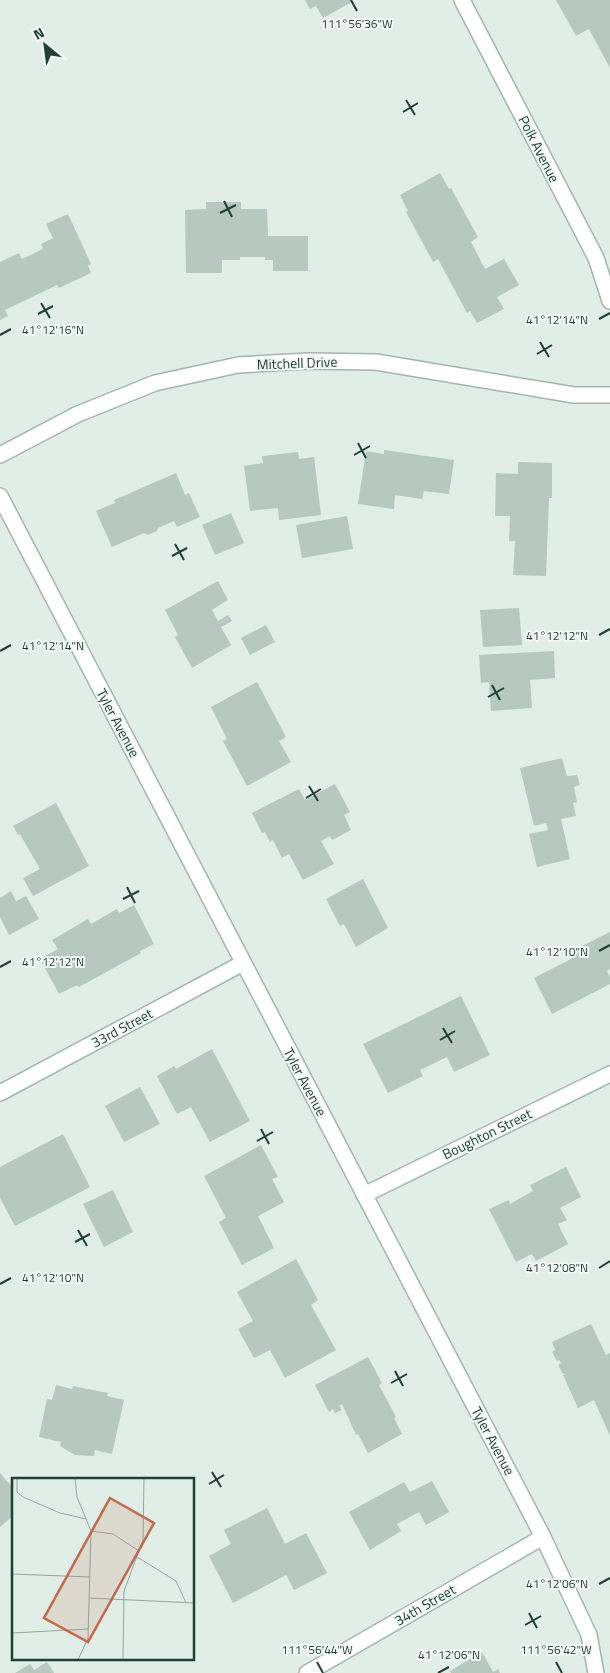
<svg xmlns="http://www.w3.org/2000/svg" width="610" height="1673" viewBox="0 0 610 1673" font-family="'Titillium Web',sans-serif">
<rect width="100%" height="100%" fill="#e1ede7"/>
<g fill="#b6c8c0">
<path d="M305 0H351L352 2 323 18 316 6 310 9Z"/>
<path d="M556 0H610V68L589 29 576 36Z"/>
<path d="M440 173 449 189 451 188 478 237 471 242 485 269 504 259 519 285 497 297 504 309 477 323 470 311 467 313 438 259 433 262 406 212 408 211 400 195Z"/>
<path d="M206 202H241V209H267L268 236H308V271H273V260H265V257H240V260H222V273H186L185 210 206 209Z"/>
<path d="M68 214 91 264 88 266 91 273 59 288 57 285 5 310 8 316 0 320V262L19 253 22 259 43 249 41 244 53 238 46 224Z"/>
<path d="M384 450 454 460 449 494 424 491 422 499 395 495 394 509 358 504 366 451 384 454Z"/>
<path d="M298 452 299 459 314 457 321 515 279 520 278 508 250 511 244 466 263 463 262 456Z"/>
<path d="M518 462 552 463V498H549L546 576 513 575 515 541H509L510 516H495L496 473 518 474Z"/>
<path d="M176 473 185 495 189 493 200 517 177 527 174 521 158 528 157 531 148 535 144 533 112 547 96 511 115 503 114 500Z"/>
<path d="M231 513 244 543 215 555 202 525Z"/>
<path d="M347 516 353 549 302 558 296 525Z"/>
<path d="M218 581 228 600 212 610 218 621 228 615 232 621 221 627 231 645 192 668 175 637 178 635 165 610Z"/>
<path d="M519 608 522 645 483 647 480 610Z"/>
<path d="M266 625 275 642 250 655 241 638Z"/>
<path d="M554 651 555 678 530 680 532 708 491 711 489 682 481 683 479 655Z"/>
<path d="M257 682 286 737 279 741 291 762 247 786 223 741 227 739 211 707Z"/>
<path d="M562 758 567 776 577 775 580 785 574 787 577 802 573 803 576 816 561 819 570 859 537 867 529 834 548 830 546 823 534 826 520 768Z"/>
<path d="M335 784 350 812 344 815 351 830 332 840 330 836 321 841 334 864 303 880 289 854 282 858 273 840 270 842 265 832 262 833 252 813 299 789 305 800Z"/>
<path d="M56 803 89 866 33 896 23 878 40 869 20 834 18 835 13 826Z"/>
<path d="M363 879 388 928 356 947 344 924 340 926 326 899Z"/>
<path d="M11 891 16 901 26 896 39 919 9 935 0 917V898Z"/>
<path d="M134 905 154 944 140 951 141 953 79 987 77 985 59 994 40 959 58 949 52 940 88 919 91 924 117 909 119 913Z"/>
<path d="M610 932V969L607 971 610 977V984L552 1014 534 978 571 959 568 953Z"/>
<path d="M461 996 490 1055 454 1072 447 1057 420 1070 423 1076 388 1093 363 1044Z"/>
<path d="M212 1049 250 1121 210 1142 191 1107 177 1114 157 1076 174 1066 176 1069Z"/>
<path d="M140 1087 160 1124 124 1142 105 1106Z"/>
<path d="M63 1134 90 1187 15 1226 0 1198V1167Z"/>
<path d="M261 1145 278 1177 272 1179 284 1202 258 1216 274 1248 242 1265 219 1222 226 1218 204 1176Z"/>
<path d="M566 1167 581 1197 560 1208 567 1220 558 1224 568 1244 536 1261 532 1254 516 1262 489 1209 509 1200 510 1204 533 1191 530 1185Z"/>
<path d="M113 1190 133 1232 104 1247 83 1204Z"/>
<path d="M296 1259 318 1300 311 1305 336 1350 285 1378 270 1350 254 1358 238 1329 253 1321 237 1292Z"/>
<path d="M591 1324 606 1355 610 1353V1436L594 1400 578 1408 563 1375 566 1374H563L558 1365 561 1363 559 1360 557 1361 552 1352 555 1350 552 1342Z"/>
<path d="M368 1357 382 1383 379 1385 396 1417 394 1418 402 1434 368 1453 358 1434 356 1435 342 1404 339 1406 342 1410 335 1413 333 1409 329 1412 315 1385Z"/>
<path d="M56 1385 72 1389 73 1386 108 1393 107 1396 124 1400 112 1454 95 1450 94 1456 75 1455 60 1446 61 1442 39 1437 47 1399 52 1400Z"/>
<path d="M0 1473 14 1489V1515L0 1527Z"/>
<path d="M432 1481 449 1512 426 1525 419 1512 397 1524 401 1531 370 1550 349 1512 404 1482 410 1492Z"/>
<path d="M267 1508 285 1544 306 1533 327 1573 294 1590 286 1575 233 1603 209 1556 231 1544 224 1530Z"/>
<path d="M482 1652 493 1672 498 1669 500 1673H451L450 1671Z"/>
<path d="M47 1662 54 1673H15L30 1664 34 1670Z"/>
</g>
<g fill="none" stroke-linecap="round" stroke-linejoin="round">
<g stroke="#a3b5ae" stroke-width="18">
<g id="minor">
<path d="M462 0 596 258 610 301"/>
<path d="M0 455 78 414 155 383 238 365 308 361 376 362 574 395H610"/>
<path d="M0 496 543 1537 589 1635 596 1673"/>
<path d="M0 1093 243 963"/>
<path d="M364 1195 610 1074"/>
<path d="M307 1673 543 1537"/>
</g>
</g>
<use href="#minor" stroke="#fff" stroke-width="15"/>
</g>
<path fill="none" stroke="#203f36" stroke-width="2" d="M351 0 357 11M406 100 415 115M403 112 418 103M224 201 232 217M220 213 236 205M41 303 50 318M38 314 53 306M599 319 610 313M0 335 11 329M540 342 549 357M537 354 552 345M358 443 366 458M354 455 370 446M175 544 184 560M172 556 187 548M599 635 610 629M0 651 11 645M492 685 500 700M488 697 504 688M309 786 318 801M306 798 321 789M127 887 135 903M123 899 139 891M599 951 610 945M0 967 11 961M443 1028 452 1043M440 1040 455 1031M261 1129 269 1144M257 1141 273 1132M78 1230 87 1246M75 1242 90 1234M599 1268 610 1261M0 1284 11 1278M395 1371 403 1386M391 1383 407 1374M212 1472 221 1487M209 1484 224 1475M599 1584 610 1578M529 1613 537 1628M525 1625 541 1616M317 1662 323 1673M556 1662 562 1673M438 1673 449 1667"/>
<g text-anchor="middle" stroke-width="4" stroke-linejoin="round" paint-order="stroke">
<g font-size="14" fill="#203f36" stroke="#f2f9f5">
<text transform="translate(539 149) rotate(63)" y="5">Polk Avenue</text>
<text transform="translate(297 363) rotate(-2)" y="5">Mitchell Drive</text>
<text transform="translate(118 723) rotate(62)" y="5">Tyler Avenue</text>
<text transform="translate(122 1028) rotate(-28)" y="5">33rd Street</text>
<text transform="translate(305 1082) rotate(62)" y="5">Tyler Avenue</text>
<text transform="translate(487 1134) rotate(-26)" y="5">Boughton Street</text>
<text transform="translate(493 1441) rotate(62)" y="5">Tyler Avenue</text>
<text transform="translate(425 1605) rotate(-30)" y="5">34th Street</text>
</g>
</g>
<g transform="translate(12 1478)">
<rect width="182" height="182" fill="#e1ede7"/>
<path fill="none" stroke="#94a7a0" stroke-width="1" d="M5 0V14L11 19 48 35 74 41M63 0 65 19 79 53 76 160 66 182M79 53 101 56 127 73M125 79 164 103 174 125M0 96 78 99M77 120 183 125M0 155 76 151M111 182 112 113 131 62 132 0"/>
<path fill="#c46a4b" fill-opacity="0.15" stroke="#c46a4b" stroke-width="2.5" d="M98 20 142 45 76 164 32 140Z"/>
<rect width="182" height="182" fill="none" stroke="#203f36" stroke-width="2.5"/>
</g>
<g font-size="12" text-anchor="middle" fill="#203f36" stroke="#f2f9f5" stroke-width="4" stroke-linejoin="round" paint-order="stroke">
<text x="357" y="28">111°56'36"W</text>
<text x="557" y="324">41°12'14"N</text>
<text x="53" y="334">41°12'16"N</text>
<text x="557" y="640">41°12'12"N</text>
<text x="53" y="650">41°12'14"N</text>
<text x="557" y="956">41°12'10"N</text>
<text x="53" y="966">41°12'12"N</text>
<text x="557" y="1272">41°12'08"N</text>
<text x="53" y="1282">41°12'10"N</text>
<text x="557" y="1588">41°12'06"N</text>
<text x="317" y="1654">111°56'44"W</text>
<text x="556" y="1654">111°56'42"W</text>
<text x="449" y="1659">41°12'06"N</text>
</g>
<g transform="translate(45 45) rotate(331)" stroke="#f2f9f5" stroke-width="4" paint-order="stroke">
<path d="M0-4L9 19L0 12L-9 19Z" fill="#203f36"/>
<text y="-8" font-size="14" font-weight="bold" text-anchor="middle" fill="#203f36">N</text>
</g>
</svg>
